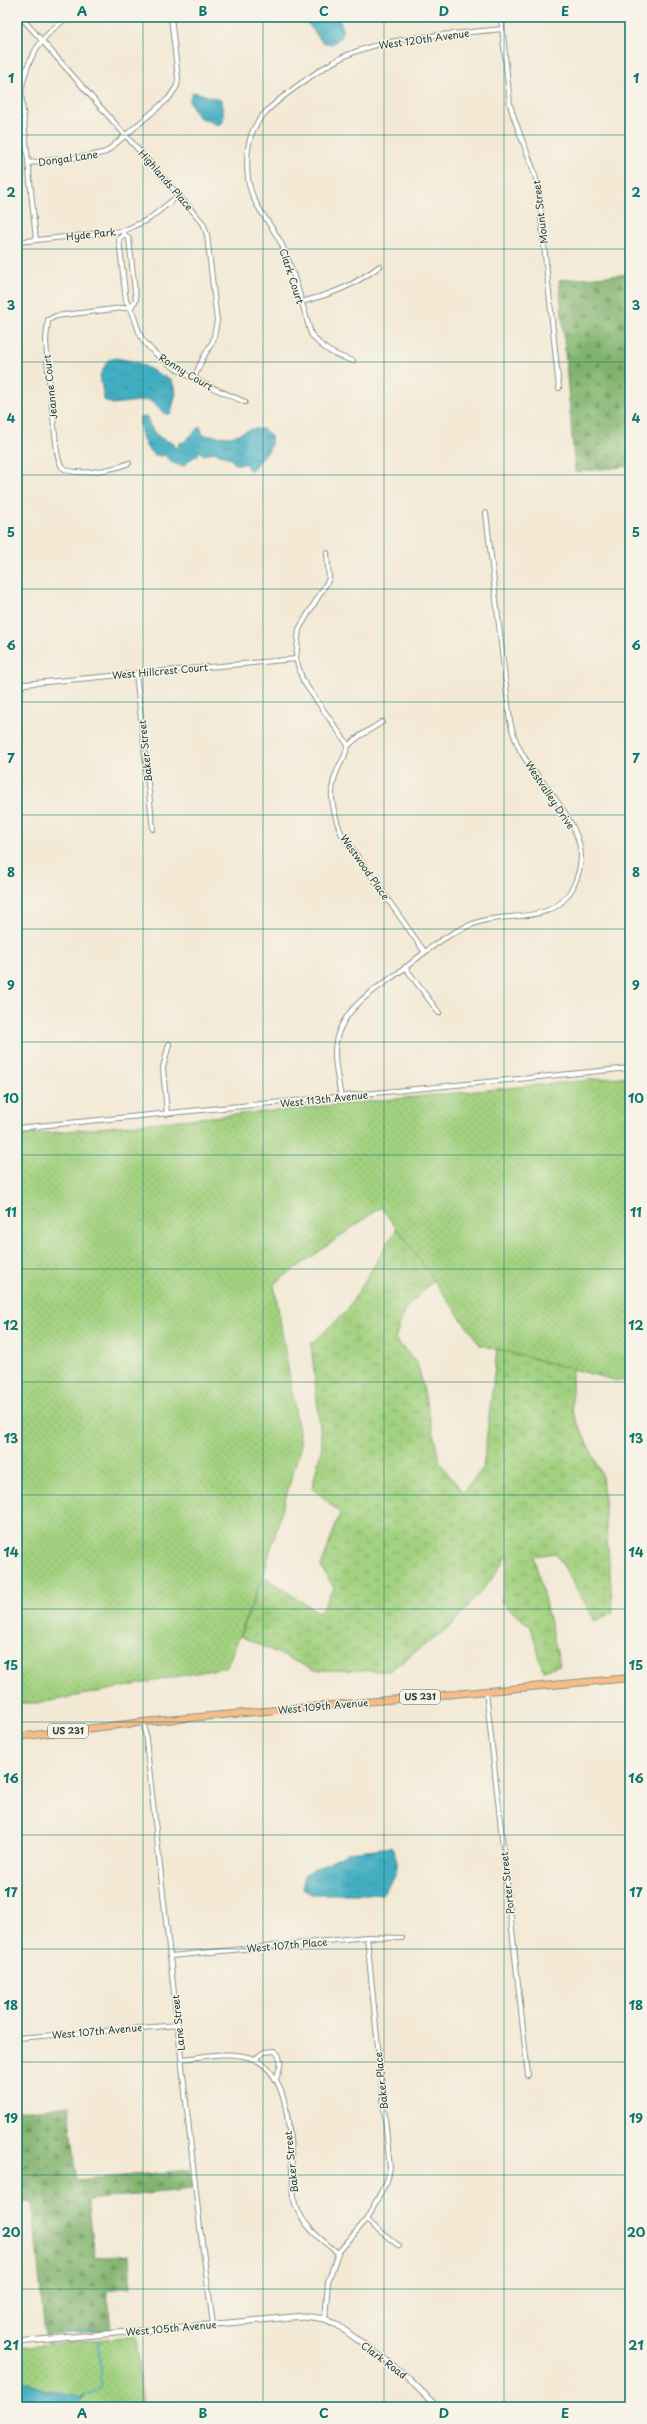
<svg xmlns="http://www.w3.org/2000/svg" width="647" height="2424" viewBox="0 0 647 2424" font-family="'Playpen Sans',sans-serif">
<defs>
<pattern id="grass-dots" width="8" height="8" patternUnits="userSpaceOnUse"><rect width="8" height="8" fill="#a2d17f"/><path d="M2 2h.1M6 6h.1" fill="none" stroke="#8bb46e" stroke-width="1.8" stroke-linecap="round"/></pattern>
<pattern id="forest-firs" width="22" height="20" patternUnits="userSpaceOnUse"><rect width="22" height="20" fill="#81b36e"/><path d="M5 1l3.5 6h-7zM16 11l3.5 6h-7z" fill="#69935b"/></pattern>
<pattern id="wetland-marsh" width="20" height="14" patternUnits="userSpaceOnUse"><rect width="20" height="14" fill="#a2d17f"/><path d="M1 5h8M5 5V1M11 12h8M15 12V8" fill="none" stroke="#8bb46e"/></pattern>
<pattern id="water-ripples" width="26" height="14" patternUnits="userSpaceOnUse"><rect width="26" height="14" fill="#43aec1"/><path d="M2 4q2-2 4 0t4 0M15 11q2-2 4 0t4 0" fill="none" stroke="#378f9e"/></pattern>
</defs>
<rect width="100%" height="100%" fill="#f7f3e8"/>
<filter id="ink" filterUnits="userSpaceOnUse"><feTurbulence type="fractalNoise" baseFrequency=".025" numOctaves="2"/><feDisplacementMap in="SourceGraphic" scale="8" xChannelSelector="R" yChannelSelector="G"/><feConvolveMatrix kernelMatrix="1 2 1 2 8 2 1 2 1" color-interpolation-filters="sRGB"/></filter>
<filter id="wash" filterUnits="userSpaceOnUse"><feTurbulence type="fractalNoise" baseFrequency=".012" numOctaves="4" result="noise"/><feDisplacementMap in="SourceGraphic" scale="16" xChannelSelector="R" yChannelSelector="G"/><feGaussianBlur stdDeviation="0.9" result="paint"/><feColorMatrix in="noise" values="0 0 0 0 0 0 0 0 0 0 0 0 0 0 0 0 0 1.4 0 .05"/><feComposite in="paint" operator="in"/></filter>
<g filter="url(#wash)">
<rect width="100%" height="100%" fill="#f3e9d5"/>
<g fill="url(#grass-dots)" stroke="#60875a">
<path d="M630 1076V1380L618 1381 480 1345 381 1207 274 1284 301 1445 263 1576 227 1667 40 1703H17V1136Z"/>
<path d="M136 2336 143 2407H17V2347Z"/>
</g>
<g fill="url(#forest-firs)" stroke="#507851">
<path d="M630 274V466L575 472 559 280Z"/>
<path d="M69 2106 77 2180 190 2170 193 2189 88 2200 95 2258 129 2255 131 2287 107 2290 111 2330 45 2335 32 2202 17 2200V2111Z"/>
</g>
<path fill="url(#wetland-marsh)" stroke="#60875a" d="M397 1228 434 1280 405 1309 395 1339 418 1365 440 1463 463 1493 483 1468 497 1349 572 1369V1411L602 1475 613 1612 595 1621 556 1553 534 1556 560 1665 543 1670 531 1627 501 1602 509 1553 491 1580 452 1625 389 1671 314 1670 240 1636 263 1576 319 1613 334 1588 321 1567 340 1513 312 1487 322 1446 311 1344 346 1312Z"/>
<g fill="url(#water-ripples)" stroke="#31767a">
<path d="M303 17H336L340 21 343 29 340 38 332 44 322 42Z"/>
<path d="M195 92 221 100 224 115 223 122 218 125 198 117 189 101 192 93Z"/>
<path d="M116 358 137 362 172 381 176 393 171 413 167 415 149 400 112 404 104 400 100 375 108 360Z"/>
<path d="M147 416C151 432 158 439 174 443V447L178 448 179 443 184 442 200 426 203 435 231 437 251 429H263L271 436C273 449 266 454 258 462 254 466 255 469 249 470L246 464H235L231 459 223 455 213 452 204 455 199 451 198 455 189 460 184 466C175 465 170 463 165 455 146 461 139 432 140 418Z"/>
<path d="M391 1847C404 1867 395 1877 382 1894H312L302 1889 305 1874 349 1852Z"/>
<path d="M17 2378 45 2390 72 2394 78 2398 86 2394 76 2407H17Z"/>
</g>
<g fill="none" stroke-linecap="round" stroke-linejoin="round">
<g stroke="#43aec1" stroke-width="1.5">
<path d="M66 2332 96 2330"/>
<path d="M86 2394 95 2392 101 2387 99 2342"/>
</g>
</g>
</g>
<g filter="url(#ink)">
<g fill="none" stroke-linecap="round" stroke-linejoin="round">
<g stroke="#899384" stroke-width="6">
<g id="minor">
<path d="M21 17 203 223 207 235 217 321 213 341 203 358 194 378"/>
<path d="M501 17 510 104C517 133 532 158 538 187L559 388"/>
<path d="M28 163 90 156 106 152 169 98 177 86 178 78 171 17"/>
<path d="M123 232 129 239 136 300 131 307"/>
<path d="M123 235 119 239 126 301C135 311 135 327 143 340 164 369 213 388 245 402"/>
<path d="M36 240 21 92C26 59 41 34 69 17"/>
<path d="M17 242 123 231 149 219 179 195"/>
<path d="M301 302C335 293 351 287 380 266"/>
<path d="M353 361C335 355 323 350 311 334 302 304 295 273 282 245 271 222 251 205 248 178 243 132 257 116 292 90 308 78 326 65 345 56 391 35 452 35 502 29"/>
<path d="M129 463C116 469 73 478 62 467 59 463 58 457 57 452L48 372 46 340 48 320 56 316 131 307"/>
<path d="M327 553 329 579 299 629 296 659 303 681 348 745"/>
<path d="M136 673 153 829"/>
<path d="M17 693 24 684 296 659"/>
<path d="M382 722C372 729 357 736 349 745 346 748 346 755 343 759 327 786 330 804 341 833L424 951"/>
<path d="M405 967 439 1013"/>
<path d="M341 1097C338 1078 331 1053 338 1034 349 1002 380 987 405 968 428 949 453 929 482 921 515 913 555 923 573 887 578 877 581 866 581 855 580 822 542 784 524 757 517 746 513 734 510 721L486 513"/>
<path d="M167 1114 163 1068 169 1044"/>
<path d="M17 1128 630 1068"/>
<path d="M486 1691 528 2075"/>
<path d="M144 1722 200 2228 213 2324"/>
<path d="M171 1956 367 1937 402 1938"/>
<path d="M17 2038 178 2025"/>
<path d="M182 2059C203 2057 227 2051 248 2057 294 2069 289 2145 293 2183 294 2189 293 2197 295 2204 303 2226 321 2240 338 2253"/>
<path d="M255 2059 264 2052 275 2051C284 2060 280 2069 276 2079"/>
<path d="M366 2220 399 2246"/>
<path d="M325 2319 328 2282 338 2253 366 2220 387 2181 390 2168 367 1937"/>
</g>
</g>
<g stroke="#899384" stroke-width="7">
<path id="tertiary" d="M17 2342 304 2316 325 2319 336 2324 403 2373 437 2407"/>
</g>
<g stroke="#899384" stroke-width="8">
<path id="primary" d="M17 1737 144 1722 630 1678"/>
</g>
<use href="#minor" stroke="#fff" stroke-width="4"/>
<use href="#tertiary" stroke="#fff" stroke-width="5"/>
<use href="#primary" stroke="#f7bd88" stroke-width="6"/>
</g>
</g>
<path fill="none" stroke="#0f766e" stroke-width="1" stroke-opacity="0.55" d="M143 17V2407M263 17V2407M384 17V2407M504 17V2407M17 135H630M17 249H630M17 362H630M17 475H630M17 589H630M17 702H630M17 815H630M17 929H630M17 1042H630M17 1155H630M17 1269H630M17 1382H630M17 1495H630M17 1609H630M17 1722H630M17 1835H630M17 1949H630M17 2062H630M17 2175H630M17 2289H630"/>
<g text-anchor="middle" stroke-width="3" stroke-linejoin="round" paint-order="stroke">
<g fill="#f7f3e8" stroke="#60746a" stroke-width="1">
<rect x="400" y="1690" width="40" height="14" rx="3"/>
<rect x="48" y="1724" width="40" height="14" rx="3"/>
</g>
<g font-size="9" font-weight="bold" fill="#1f3d34">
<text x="420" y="1700">US 231</text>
<text x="68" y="1734">US 231</text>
</g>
<g font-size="10" fill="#1f3d34" stroke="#f7f3e8">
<text transform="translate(424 39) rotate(-8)" y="4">West 120th Avenue</text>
<text transform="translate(68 158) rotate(-8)" y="4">Dongal Lane</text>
<text transform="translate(166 180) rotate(49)" y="4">Highlands Place</text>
<text transform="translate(540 212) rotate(-97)" y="4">Mount Street</text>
<text transform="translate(91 234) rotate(-6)" y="4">Hyde Park</text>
<text transform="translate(292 276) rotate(72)" y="4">Clark Court</text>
<text transform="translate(186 372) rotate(31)" y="4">Ronny Court</text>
<text transform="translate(50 387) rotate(-96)" y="4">Jeanne Court</text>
<text transform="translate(160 671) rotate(-5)" y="4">West Hillcrest Court</text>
<text transform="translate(145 751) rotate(-96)" y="4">Baker Street</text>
<text transform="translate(550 795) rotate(56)" y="4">Westvalley Drive</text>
<text transform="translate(365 867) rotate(55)" y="4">Westwood Place</text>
<text transform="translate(324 1099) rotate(-6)" y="4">West 113th Avenue</text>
<text transform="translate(323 1706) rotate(-5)" y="4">West 109th Avenue</text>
<text transform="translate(507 1883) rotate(-96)" y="4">Porter Street</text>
<text transform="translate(287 1945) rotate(-5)" y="4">West 107th Place</text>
<text transform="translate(178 2023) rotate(-96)" y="4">Lane Street</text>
<text transform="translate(97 2031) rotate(-5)" y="4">West 107th Avenue</text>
<text transform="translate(381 2081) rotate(-96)" y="4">Baker Place</text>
<text transform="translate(291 2162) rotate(-96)" y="4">Baker Street</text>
<text transform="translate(171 2328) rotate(-5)" y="4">West 105th Avenue</text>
<text transform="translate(384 2360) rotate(37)" y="4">Clark Road</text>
</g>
</g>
<rect width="647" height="2424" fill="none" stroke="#f7f3e8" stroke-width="44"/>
<rect x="22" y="22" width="603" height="2380" fill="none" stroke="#0f766e" stroke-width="1.5"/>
<g font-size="13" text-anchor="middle" font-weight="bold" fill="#0f766e">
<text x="82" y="16">A</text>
<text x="203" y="16">B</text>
<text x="324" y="16">C</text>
<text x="444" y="16">D</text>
<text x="565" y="16">E</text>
<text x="11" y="83">1</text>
<text x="636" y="83">1</text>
<text x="11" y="197">2</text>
<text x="636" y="197">2</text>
<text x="11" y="310">3</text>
<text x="636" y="310">3</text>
<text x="11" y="423">4</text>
<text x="636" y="423">4</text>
<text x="11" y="537">5</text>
<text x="636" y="537">5</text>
<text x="11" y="650">6</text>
<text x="636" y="650">6</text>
<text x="11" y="763">7</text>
<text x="636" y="763">7</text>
<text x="11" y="877">8</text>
<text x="636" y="877">8</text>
<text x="11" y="990">9</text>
<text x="636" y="990">9</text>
<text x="11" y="1103">10</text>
<text x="636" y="1103">10</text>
<text x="11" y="1217">11</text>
<text x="636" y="1217">11</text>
<text x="11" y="1330">12</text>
<text x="636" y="1330">12</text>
<text x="11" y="1443">13</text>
<text x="636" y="1443">13</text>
<text x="11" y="1557">14</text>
<text x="636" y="1557">14</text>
<text x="11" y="1670">15</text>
<text x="636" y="1670">15</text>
<text x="11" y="1783">16</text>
<text x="636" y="1783">16</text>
<text x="11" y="1897">17</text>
<text x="636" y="1897">17</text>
<text x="11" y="2010">18</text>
<text x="636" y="2010">18</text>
<text x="11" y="2123">19</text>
<text x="636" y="2123">19</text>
<text x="11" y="2237">20</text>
<text x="636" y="2237">20</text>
<text x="11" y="2350">21</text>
<text x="636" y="2350">21</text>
<text x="82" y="2418">A</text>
<text x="203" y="2418">B</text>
<text x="324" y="2418">C</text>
<text x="444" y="2418">D</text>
<text x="565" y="2418">E</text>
</g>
</svg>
